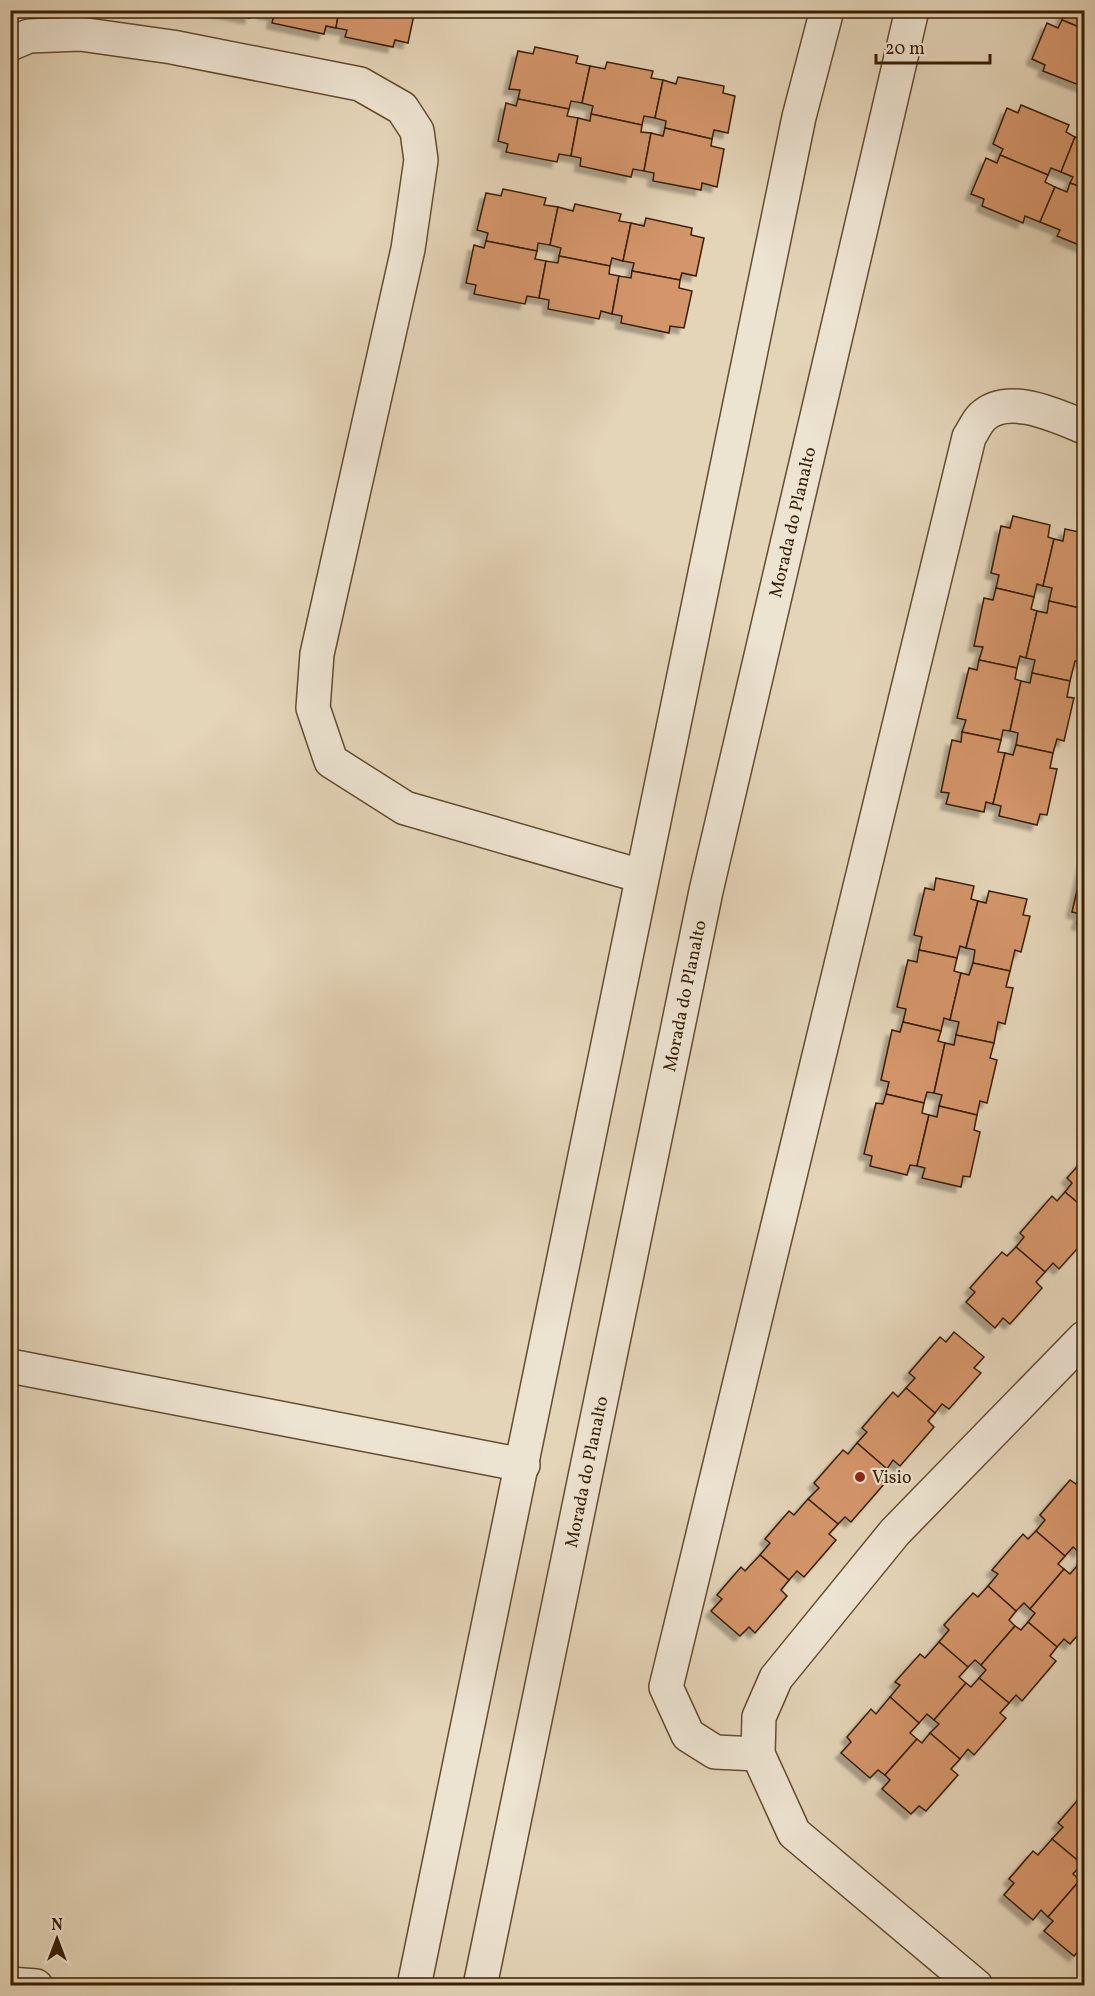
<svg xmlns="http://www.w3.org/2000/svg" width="1095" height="1996" viewBox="0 0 1095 1996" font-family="Vollkorn,serif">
<defs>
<filter id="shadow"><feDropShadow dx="-5.5" dy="5.5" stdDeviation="1.5" flood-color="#0004"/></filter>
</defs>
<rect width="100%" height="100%" fill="#e4d4b8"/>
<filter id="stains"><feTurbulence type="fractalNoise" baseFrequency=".00333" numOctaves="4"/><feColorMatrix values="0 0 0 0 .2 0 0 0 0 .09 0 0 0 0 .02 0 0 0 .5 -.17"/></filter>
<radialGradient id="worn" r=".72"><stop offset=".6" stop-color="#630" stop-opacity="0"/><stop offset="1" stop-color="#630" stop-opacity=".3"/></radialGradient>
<g fill="#d4956b" stroke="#381f01" stroke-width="1.5" filter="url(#shadow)">
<path d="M210 10H251L250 18Z"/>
<path d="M263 10H339L336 28 326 26 324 34 272 23 274 15 263 13Z"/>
<path d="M339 10H415L408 43 395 40 393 47 345 37 347 30 336 28Z"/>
<path d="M1057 10H1084V29L1062 20 1064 13Z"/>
<path d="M1062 20 1084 29V87L1043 71 1045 65 1032 59 1047 23 1058 28Z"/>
<path d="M535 47 578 56 576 63 590 66 582 103 571 101 569 109 518 99 520 90 509 89 518 51 533 54Z"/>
<path d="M607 62 653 71 651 78 663 80 655 118 644 116 642 125 591 114 593 106 582 103 590 66 605 69Z"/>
<path d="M678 77 724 86 723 93 735 96 728 133 714 130 712 139 665 128 666 121 655 118 663 80 676 84Z"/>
<path d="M518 99 569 109 567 116 578 118 571 156 559 154 557 162 506 152 508 144 498 141 506 103 516 106Z"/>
<path d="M1021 105 1069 125 1066 132 1075 137 1061 172 1051 168 1048 175 1000 155 1003 149 993 144 1007 108 1018 113Z"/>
<path d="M591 114 642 125 641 132 651 133 644 171 633 169 631 177 580 166 581 158 571 156 578 118 590 121Z"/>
<path d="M665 128 712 139 711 146 724 149 717 187 702 183 701 190 653 181 654 173 644 171 651 133 663 136Z"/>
<path d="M1075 137 1084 140V188L1070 183 1073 177 1061 172Z"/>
<path d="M1000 155 1048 175 1045 182 1055 187 1040 222 1025 216 1023 223 982 206 984 199 971 194 986 158 997 163Z"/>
<path d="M1070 183 1084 188V247L1057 236 1060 230 1040 222 1055 187 1067 192Z"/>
<path d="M503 189 546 198 544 205 558 207 550 245 538 243 537 251 486 241 488 233 477 230 486 193 501 196Z"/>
<path d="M575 204 621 214 619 221 631 223 623 261 612 258 610 266 559 256 561 248 550 245 558 207 573 211Z"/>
<path d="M646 218 692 228 691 235 704 238 696 276 682 273 680 280 632 271 634 263 623 261 631 223 644 226Z"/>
<path d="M486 241 537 251 535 259 546 261 539 298 527 296 525 304 474 294 476 285 466 283 474 245 484 248Z"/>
<path d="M559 256 610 266 609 274 619 276 612 314 601 311 599 319 548 309 549 300 539 298 546 261 558 263Z"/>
<path d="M632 271 680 280 679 288 692 291 684 328 670 326 669 333 621 323 622 316 612 314 619 276 631 278Z"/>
<path d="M1013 516 1050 525 1048 537 1054 539 1043 586 1037 584 1034 597 996 588 999 575 991 573 1001 526 1010 528Z"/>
<path d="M1065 529 1084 533V609L1049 601 1052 588 1043 586 1054 539 1063 541Z"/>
<path d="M996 588 1034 597 1031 609 1037 611 1026 658 1020 656 1017 668 979 660 983 647 974 646 984 598 993 600Z"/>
<path d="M1049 601 1084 609 1083 625H1084V647L1081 662 1075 661 1070 681 1032 673 1035 660 1026 658 1037 611 1047 613Z"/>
<path d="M979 660 1017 668 1015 679 1021 681 1010 731 1003 730 1001 740 962 732 966 720 957 718 969 668 977 670Z"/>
<path d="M1032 673 1070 681 1067 697 1074 698 1064 741 1057 739 1053 753 1016 745 1018 733 1010 731 1021 681 1030 683Z"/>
<path d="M962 732 1001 740 998 752 1005 753 993 804 986 802 984 812 946 804 949 793 941 792 952 740 961 742Z"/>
<path d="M1016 745 1053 753 1050 768 1057 769 1047 815 1040 814 1037 825 999 816 1001 806 993 804 1005 753 1013 755Z"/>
<path d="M1084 860V925L1077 924 1080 914 1072 912Z"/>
<path d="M936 878 974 886 971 899 978 901 966 948 960 946 957 958 919 950 922 937 914 935 925 888 934 890Z"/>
<path d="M989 891 1027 899 1023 915 1030 916 1021 952 1015 950 1010 971 973 963 975 950 966 948 978 901 986 903Z"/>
<path d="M919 950 957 958 954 971 961 973 950 1020 944 1018 941 1031 903 1022 906 1009 897 1007 908 960 917 962Z"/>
<path d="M973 963 1010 971 1006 987 1013 988 1005 1024 998 1022 994 1043 956 1035 959 1022 950 1020 961 973 969 975Z"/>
<path d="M903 1022 941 1031 938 1041 945 1043 934 1093 927 1092 924 1103 886 1094 889 1082 881 1080 892 1030 900 1032Z"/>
<path d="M956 1035 994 1043 990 1058 997 1060 987 1103 980 1101 977 1115 939 1106 942 1095 934 1093 945 1043 954 1045Z"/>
<path d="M886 1094 924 1103 922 1113 929 1115 917 1166 910 1165 907 1175 870 1166 872 1156 864 1154 876 1103 883 1104Z"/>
<path d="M939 1106 977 1115 974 1130 980 1132 970 1177 963 1176 961 1187 922 1178 925 1168 917 1166 929 1115 937 1117Z"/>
<path d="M1084 1159V1208L1065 1192 1072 1183 1067 1178Z"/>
<path d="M1065 1192 1084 1208V1241L1059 1269 1053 1263 1045 1272 1016 1247 1024 1237 1020 1233 1052 1196 1057 1201Z"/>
<path d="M1016 1247 1045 1272 1036 1282 1042 1288 1010 1324 1003 1318 995 1328 966 1302 975 1292 970 1288 1002 1252 1007 1256Z"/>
<path d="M954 1332 984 1357 974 1368 981 1373 949 1409 942 1404 935 1413 906 1388 915 1378 909 1373 940 1337 946 1342Z"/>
<path d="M906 1388 935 1413 928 1421 934 1427 900 1466 893 1460 887 1469 857 1443 867 1432 862 1428 893 1392 898 1397Z"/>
<path d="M857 1443 887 1469 878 1477 885 1483 851 1522 845 1517 838 1524 808 1499 819 1488 814 1483 843 1450 848 1454Z"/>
<path d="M1084 1475V1546L1079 1552 1073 1547 1065 1556 1036 1531 1045 1520 1040 1515 1070 1480 1076 1484Z"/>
<path d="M808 1499 838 1524 829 1534 836 1540 804 1577 797 1571 789 1580 760 1555 770 1543 765 1539 789 1511 794 1515Z"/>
<path d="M1036 1531 1065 1556 1058 1564 1064 1569 1030 1609 1024 1603 1016 1611 988 1586 998 1574 992 1570 1023 1534 1028 1539Z"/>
<path d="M760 1555 789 1580 781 1590 787 1596 755 1633 749 1627 740 1636 711 1611 722 1599 717 1595 741 1567 745 1571Z"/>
<path d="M1084 1557V1573L1077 1566Z"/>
<path d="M1077 1566 1084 1573V1628L1070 1644 1064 1639 1057 1647 1028 1622 1035 1613 1030 1609 1064 1569 1070 1574Z"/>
<path d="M988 1586 1016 1611 1009 1620 1015 1626 981 1665 975 1660 968 1667 939 1642 949 1630 944 1625 973 1593 978 1597Z"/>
<path d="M1028 1622 1057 1647 1050 1656 1056 1661 1022 1701 1016 1695 1009 1703 979 1678 986 1670 981 1665 1015 1626 1021 1630Z"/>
<path d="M939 1642 968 1667 959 1677 966 1683 934 1720 927 1714 919 1723 890 1697 900 1685 895 1682 920 1654 925 1658Z"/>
<path d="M979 1678 1009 1703 1000 1713 1006 1718 974 1755 968 1749 960 1759 930 1733 939 1724 934 1720 966 1683 971 1687Z"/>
<path d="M890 1697 919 1723 910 1733 917 1739 885 1775 878 1770 870 1778 841 1753 851 1742 847 1737 871 1709 876 1714Z"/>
<path d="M930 1733 960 1759 951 1769 958 1775 926 1811 919 1806 911 1814 882 1789 890 1780 885 1775 917 1739 922 1743Z"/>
<path d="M1082 1795 1084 1797V1861L1082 1864 1052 1839 1063 1827 1058 1823Z"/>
<path d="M1052 1839 1082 1864 1073 1874 1080 1880 1048 1917 1041 1910 1033 1920 1004 1895 1014 1883 1009 1879 1033 1851 1038 1855Z"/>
<path d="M1080 1880 1084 1884V1949L1082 1947 1074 1956 1044 1931 1053 1921 1048 1917Z"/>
</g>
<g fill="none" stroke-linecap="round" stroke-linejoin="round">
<g stroke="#634c2f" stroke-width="36">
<g id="minor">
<path d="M10 44 29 36 80 34 172 47 360 84 402 108 417 131 421 160 408 249 317 654 313 708 331 761 405 808 641 876"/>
<path d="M10 1366 523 1465"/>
<path d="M758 1754 715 1752 688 1735 666 1687 969 437C973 431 977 422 982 417 1008 392 1057 416 1084 427"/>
<path d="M10 1984 36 1986"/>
<path d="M414 1986 799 117 827 10"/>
<path id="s1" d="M480 1986 706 891 912 10"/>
<path d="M976 1986 794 1833 758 1754 759 1717 776 1678 895 1532 1084 1338"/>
</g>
</g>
<use href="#minor" stroke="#ede3d1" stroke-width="33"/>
</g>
<circle fill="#8f2418" stroke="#ede3d1" stroke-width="2" cx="860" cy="1477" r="6"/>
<g text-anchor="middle" stroke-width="4.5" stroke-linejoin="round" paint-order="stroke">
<g font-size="18" fill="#381f01" stroke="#ede3d1">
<text dy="6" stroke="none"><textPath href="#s1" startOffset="1497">Morada do Planalto</textPath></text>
<text dy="6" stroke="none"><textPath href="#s1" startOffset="1011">Morada do Planalto</textPath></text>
<text dy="6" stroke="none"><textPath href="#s1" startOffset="525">Morada do Planalto</textPath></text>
</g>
<g font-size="18" fill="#381f01" stroke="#ede3d1" text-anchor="start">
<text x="872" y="1483">Visio</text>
</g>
</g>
<rect width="1095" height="1996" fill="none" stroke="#e4d4b8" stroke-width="36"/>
<rect x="12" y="12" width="1071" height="1972" fill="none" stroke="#381f01" stroke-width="3"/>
<rect x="18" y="18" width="1059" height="1960" fill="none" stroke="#381f01" stroke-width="1.5"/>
<g transform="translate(57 1939)" stroke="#ede3d1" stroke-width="4.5" paint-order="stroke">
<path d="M0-4.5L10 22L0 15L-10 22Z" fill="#381f01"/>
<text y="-9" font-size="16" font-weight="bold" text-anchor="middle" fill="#381f01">N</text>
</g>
<path d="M876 54v9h114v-9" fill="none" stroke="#381f01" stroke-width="3"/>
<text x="885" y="54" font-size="18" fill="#381f01" stroke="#ede3d1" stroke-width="4.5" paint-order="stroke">20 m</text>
<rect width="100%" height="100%" filter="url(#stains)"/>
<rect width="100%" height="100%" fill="url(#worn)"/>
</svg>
